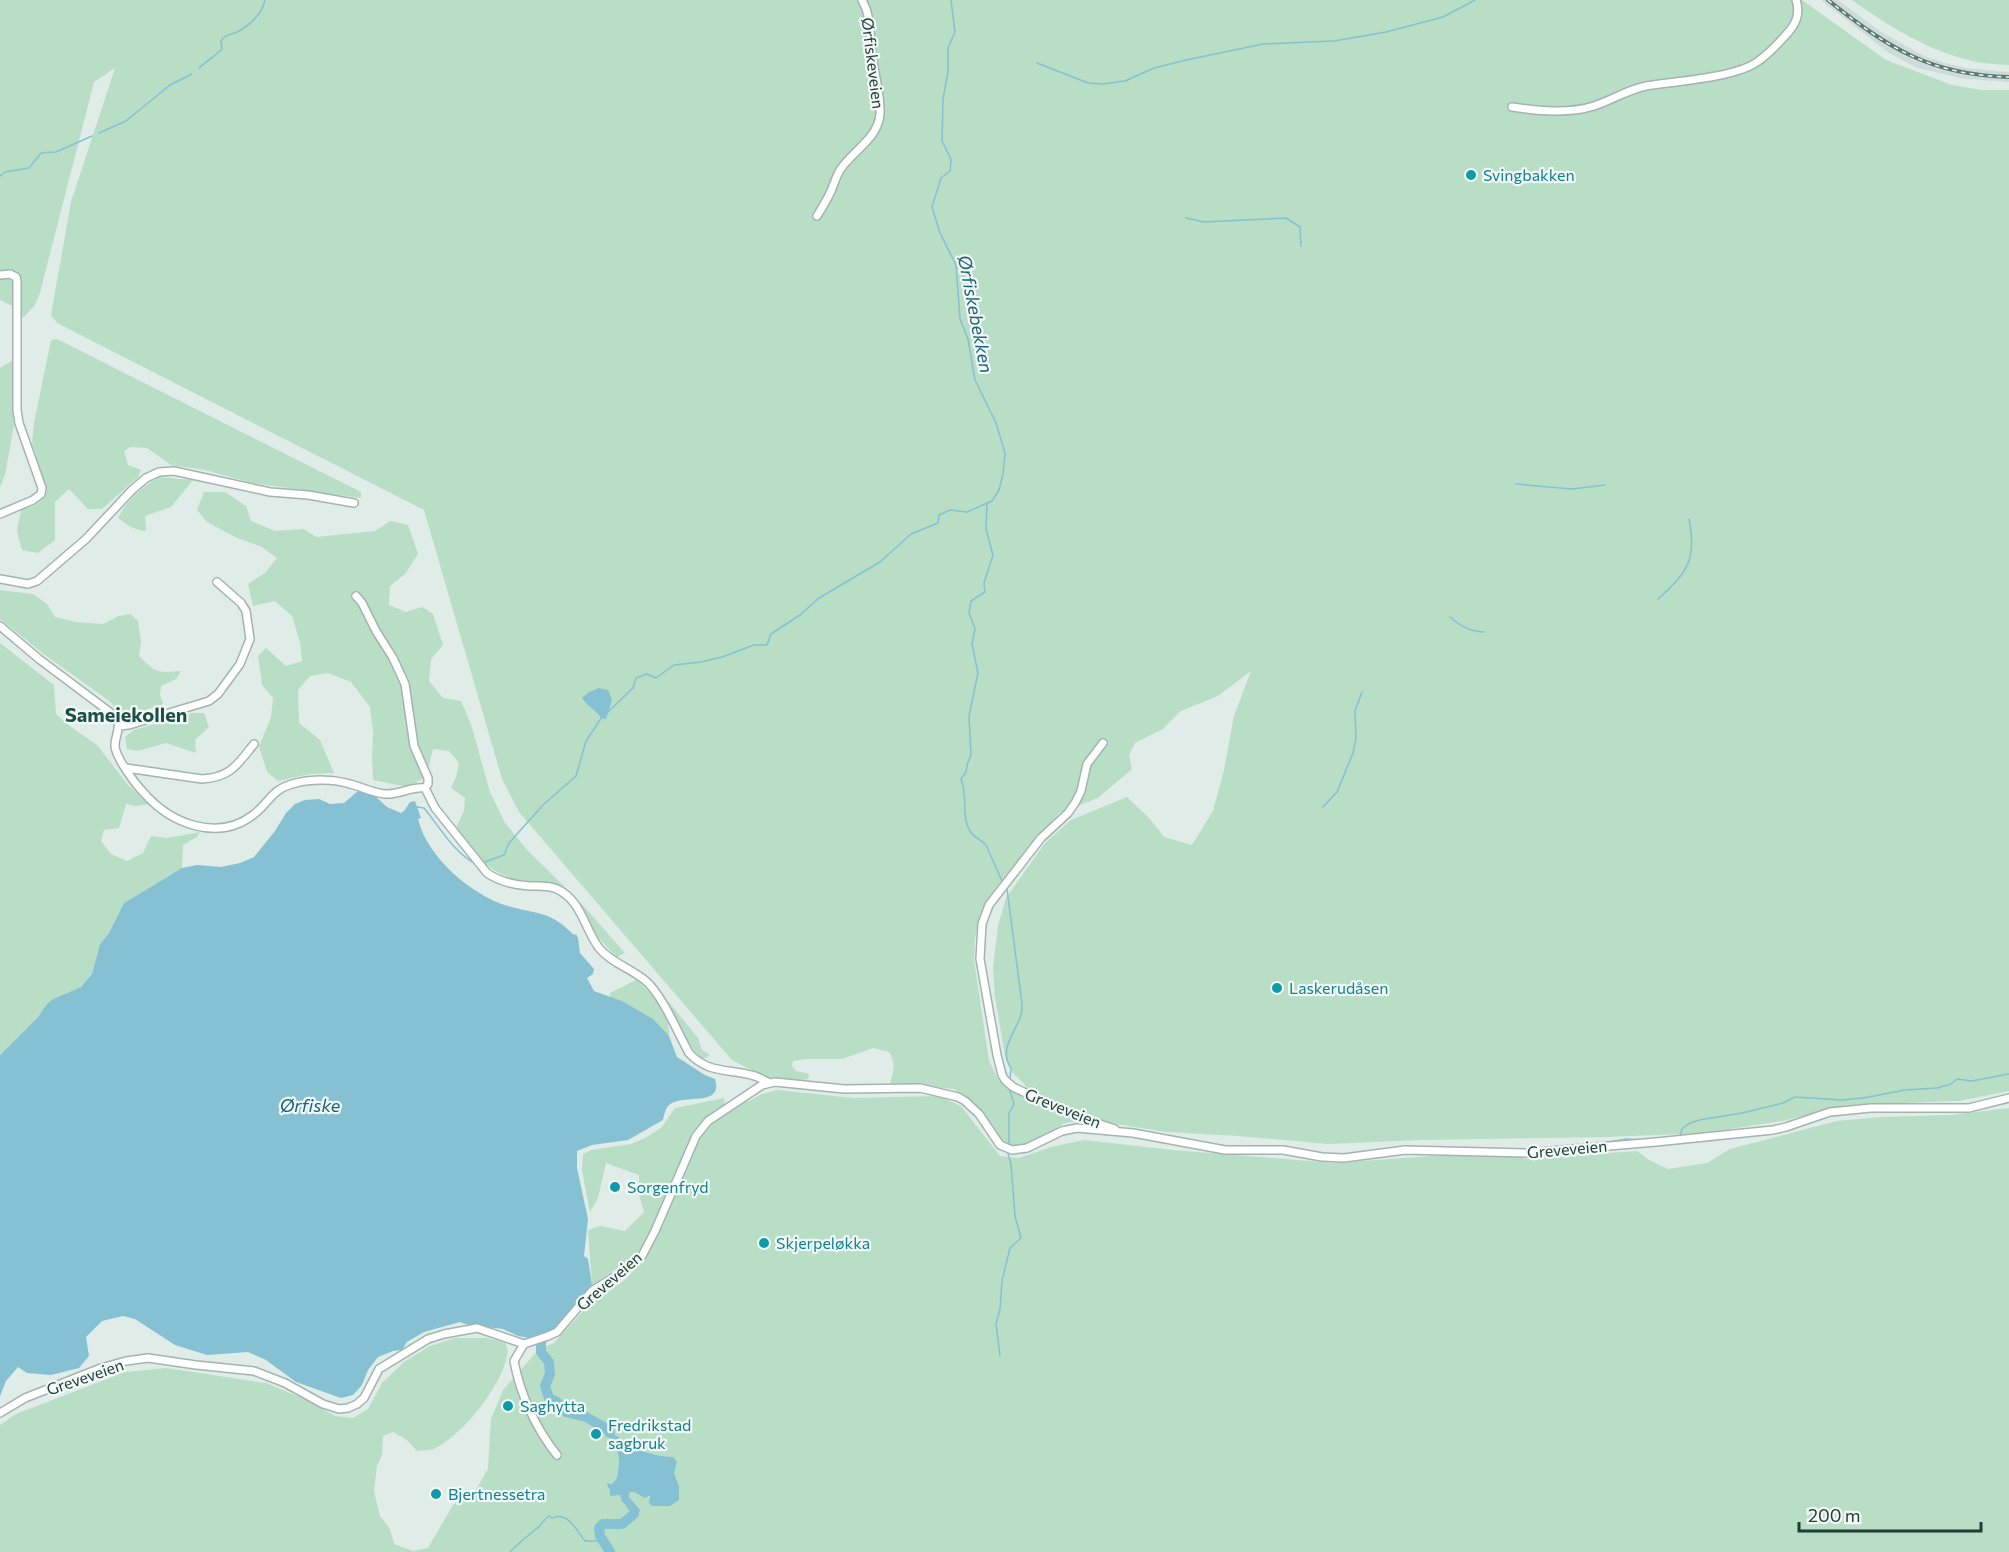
<svg xmlns="http://www.w3.org/2000/svg" width="2009" height="1552" viewBox="0 0 2009 1552" font-family="Commissioner,sans-serif">
<rect width="100%" height="100%" fill="#e0ece8"/>
<path fill="#cedcd7" d="M1821 0H1838L1880 31 1924 56 1945 63 1966 68 2009 72V82L1965 79 1917 68 1889 53Z"/>
<g fill="#b8dec6" fill-rule="evenodd">
<path d="M0 0H1802L1886 60 1952 85 1982 90H2009V1091L1959 1101 1849 1105 1782 1121 1705 1133 1607 1137 1422 1140 1328 1144 1238 1136 1166 1132 1116 1124 1093 1118 1028 1088 1012 1072 1005 1056 995 997 993 968 998 926 1006 898 1045 843 1071 820 1127 797 1150 819 1164 837 1192 845 1213 811 1224 770 1234 716 1251 671 1218 696 1181 711 1163 729 1135 743 1129 755 1132 769 1098 798 1059 813 1001 881 990 896 980 914 975 938 974 960 989 1061 999 1081 1020 1096 1099 1121 1071 1122 1063 1124 1028 1146 1014 1147 1005 1144 983 1115 969 1100 954 1089 890 1083C894 1071 896 1063 889 1052L873 1048 842 1059H806L793 1061 792 1066 796 1071 809 1074 808 1079C777 1084 756 1074 731 1059L519 812 502 779 424 510 57 323 51 315 71 202 115 68 94 82 40 293 34 306 23 318 14 307 0 300Z"/>
<path d="M1852 0H2009V65C1997 64 1984 64 1972 61 1927 50 1890 27 1852 0Z"/>
<path d="M57 339 361 492V498L252 483 205 470 171 465 147 448 130 447 124 451 128 465 141 470 138 477 102 509H88L69 489 55 502V540L38 553 22 550 17 531 21 510C33 506 43 504 47 491L32 443 34 423 51 340Z"/>
<path d="M22 355 20 391 5 475 0 487V368Z"/>
<path d="M159 477 193 480 171 507 145 516 146 531C134 530 127 525 118 518 128 499 141 488 159 477Z"/>
<path d="M204 492H225L246 506 251 521 275 531 304 529 316 537 375 531 390 521 408 525 418 554 405 574 390 586 389 605 406 612 422 607 433 614 443 645 431 659 429 681 443 698 461 701 471 724 490 792 505 823 528 851 565 887C539 885 506 882 486 864 475 854 466 839 456 828L464 811 465 798 451 788 456 777 459 763 449 751 433 749 426 777 408 787 373 780 372 757 373 732 370 707 351 682 328 673 310 676 298 690 299 723 320 740 334 773 310 774 278 781 267 772 259 746 271 718 273 698 262 685 258 656 266 648 286 666 302 661 300 642 292 616 275 601 253 606 248 584 265 573 277 558 262 547 237 538 207 522 197 510Z"/>
<path d="M0 590 33 594 47 604 55 617 76 622 103 624 119 616 130 614 138 621 141 641 139 656C156 673 157 673 181 671L176 679 161 686 160 695 163 704 134 714 121 713 108 700 45 655 0 619Z"/>
<path d="M0 643 54 685 56 714 71 727 97 745 128 785 148 804 136 806 126 804 119 828 104 830 101 841 111 854 127 861 143 853 151 836 167 838 200 832 197 837 183 845 182 868 124 903 109 933 100 944 92 974 81 987 53 999 46 1005 38 1017 0 1055Z"/>
<path d="M192 713H204L209 727 195 740 196 753 166 743 138 751 127 749 125 737 134 730Z"/>
<path d="M580 902 625 953 617 957C597 938 590 928 580 902Z"/>
<path d="M636 980C651 992 671 1016 669 1036 652 1019 633 1006 610 997V993Z"/>
<path d="M668 1001 698 1038 702 1050 710 1055 703 1059 695 1052 664 1002Z"/>
<path d="M777 1090 853 1098 939 1096 961 1106 1000 1156 1019 1158 1051 1147 1084 1140 1173 1150 1334 1163 1474 1153 1520 1154 1524 1159 1637 1151 1649 1160 1668 1169 1707 1163 1730 1149 1837 1121 1881 1117 1951 1115 2009 1108V1552H0V1425L16 1414 125 1372 166 1368 266 1383 304 1399 335 1416 353 1418 368 1409 382 1383 404 1362 430 1346 455 1338H487L505 1343C507 1347 509 1352 507 1356 501 1387 463 1434 436 1448 431 1451 423 1450 417 1451L407 1440 393 1432 383 1436 382 1455 377 1466 374 1491 380 1516 390 1529 394 1544 413 1551 428 1548 453 1505 475 1491 488 1469 491 1419 503 1390 539 1349 554 1343 585 1309 626 1279 641 1262 657 1234 697 1141 705 1128 748 1099 747 1102 762 1094ZM610 1439 621 1442H629C638 1453 659 1456 673 1457L674 1473 679 1486 651 1499 647 1496 643 1498 634 1492H630L629 1497 633 1503 620 1495H610V1489L608 1483 612 1484C617 1480 617 1479 618 1472 621 1457 619 1452 610 1439Z"/>
<path d="M724 1098 725 1108 695 1129 642 1248 622 1265 592 1285 588 1230 600 1226 625 1231 644 1212 639 1195V1175L606 1163 598 1198 590 1212 582 1170 583 1154 591 1150 631 1144 645 1138 661 1128 675 1108Z"/>
</g>
<g fill="#86c1d3">
<path d="M599 688 608 690 612 700 606 719 601 718C595 709 588 707 582 698L589 692Z"/>
<path d="M358 791 374 795 387 807 401 813 404 811 410 802 415 801 421 818 418 819C427 857 471 895 508 906 539 915 549 910 574 935L576 934 578 938 580 953 594 969 593 974 587 978 594 991 622 1001 653 1019 669 1036 677 1057 705 1075 715 1079C724 1109 681 1092 668 1106 665 1109 664 1116 663 1120L628 1140 592 1145 577 1151V1168L588 1219 584 1256 588 1259 592 1285 558 1326 550 1332 531 1338 518 1336 503 1329 468 1325 460 1322 424 1332 407 1342 402 1350 393 1351 378 1357 368 1370 362 1385 353 1395 341 1398 296 1382 266 1360 248 1352 207 1355 175 1345 135 1319 123 1316 102 1321 86 1337 89 1356 79 1368 51 1375 27 1373 18 1367 6 1381 0 1396V1055L38 1017 46 1005 53 999 81 987 92 974 100 944 109 933 124 903 182 868 197 865 221 867 240 863 254 857 275 831 286 813 295 804 305 800 319 799 330 804 344 803Z"/>
<path d="M610 1433 619 1437 621 1442H629C638 1453 659 1456 673 1457L677 1462 674 1473 679 1486V1500L670 1506H652L649 1503 650 1496 644 1498 634 1492H630L629 1497 640 1510 638 1514H631L625 1504 622 1502 620 1495 610 1496V1489L608 1487 607 1483 612 1484C617 1479 617 1479 618 1471 623 1446 610 1451 610 1433Z"/>
</g>
<g fill="none" stroke-linecap="round" stroke-linejoin="round">
<g stroke="#86c1d3" stroke-width="1.5">
<path d="M1037 63 1088 83 1103 84 1125 81 1154 68 1186 60 1263 44 1334 41 1386 32 1443 17 1475 0"/>
<path d="M199 68C207 61 215 56 222 49L221 41C225 34 230 35 237 32 249 26 263 13 265 0"/>
<path d="M99 133 126 121 170 85 192 74"/>
<path d="M0 176 5 172 29 168 41 153 56 152 92 136"/>
<path d="M1186 218 1204 222 1286 218 1300 227 1301 246"/>
<path d="M1516 484 1572 489 1605 485"/>
<path d="M987 503 986 529 993 555 984 583 985 592 971 601 969 613 975 629 972 644 978 673 969 716 971 755 967 765 966 772 961 779C962 783 964 788 964 793 966 806 963 820 970 831 975 839 983 840 987 847L1002 881"/>
<path d="M1658 599C1688 572 1697 559 1689 519"/>
<path d="M1450 617C1462 627 1469 631 1484 632"/>
<path d="M608 712 633 688 636 678 647 674 656 678 674 665 701 662 722 657 754 645H767L771 634 800 615 819 598 880 562 911 534 938 523 939 515 950 510 967 512 992 501 999 490 1003 474 1005 453 996 423 975 380 968 339 960 319 956 265 940 233 932 207 941 178 950 171 951 159 942 141 943 99 948 72V48L955 32 951 0"/>
<path d="M417 807 424 808C439 826 455 855 477 864"/>
<path d="M1323 807 1337 792 1353 753 1356 738 1355 711 1362 692"/>
<path d="M482 863 504 855 509 843 544 804 576 776 586 741 602 717"/>
<path d="M1007 889 1022 1004C1022 1009 1022 1014 1020 1018 1013 1035 999 1051 1011 1068L1010 1079"/>
<path d="M1680 1137 1682 1129 1688 1124 1699 1120 1742 1113 1783 1103 1795 1097 1842 1100 1863 1098 1905 1090 1937 1088 1951 1084 1957 1079 1972 1081 2009 1074"/>
<path d="M1009 1144V1113L1014 1104 1009 1088"/>
<path d="M1598 1144 1626 1139 1640 1140"/>
<path d="M1514 1149 1548 1148"/>
<path d="M1000 1356 996 1324 1000 1309 1002 1281 1010 1248 1021 1238 1015 1216 1011 1164 1008 1154"/>
<path d="M510 1552C519 1543 527 1536 536 1529 541 1526 543 1520 549 1516L552 1518C568 1511 577 1531 585 1541H603"/>
</g>
<g stroke="#86c1d3" stroke-width="10">
<path d="M541 1336V1352L549 1362 550 1374 545 1386 549 1398 557 1402 566 1412 586 1417 607 1429 610 1433"/>
<path d="M610 1552 600 1536 599 1528 603 1524H622L634 1514"/>
</g>
<g stroke="#a3b4b0" stroke-width="10">
<g id="street">
<path d="M1512 107C1539 111 1568 114 1594 106 1612 100 1627 90 1646 86 1675 81 1734 78 1757 62 1767 55 1776 46 1784 37 1795 26 1801 15 1796 0"/>
<path d="M817 216C822 208 827 200 831 191 834 184 836 177 840 170 852 151 878 139 880 114 881 94 874 74 872 54 869 35 872 17 862 0"/>
<path d="M0 275 10 274 16 277 17 281V410L19 423 42 488 41 494 33 500 0 514"/>
<path d="M0 579 28 584 37 581 86 539 132 490 146 478 159 472 174 471 270 492 308 495 354 503"/>
<path d="M356 596 362 603 376 631 393 658 405 684 414 746 428 778V784L425 788"/>
<path d="M0 626 39 659 115 716C123 727 114 736 115 747 117 759 135 784 144 793 171 824 218 842 253 815 271 802 270 789 296 783 312 779 334 779 350 784 362 787 373 793 385 794 399 795 412 786 425 788L435 808 487 873C500 882 514 885 530 886 539 886 549 885 557 889 582 901 584 928 599 948 611 963 633 969 647 982 663 997 678 1033 689 1053 707 1073 727 1069 751 1075 757 1076 763 1080 768 1082"/>
<path d="M119 726 129 725 209 701 218 694 240 664 250 639 246 611 241 603 217 582"/>
<path d="M1103 743 1087 764 1081 791 1075 803 1068 813 1041 838 989 905 982 924 980 959 997 1055 1002 1075 1005 1080 1013 1087 1028 1094 1091 1121 1115 1129"/>
<path d="M126 768 202 779C231 777 237 765 254 744"/>
<path d="M524 1344 514 1361C520 1394 536 1429 557 1455"/>
<path d="M0 1413 25 1398 101 1368 126 1361 148 1358 196 1365 254 1371 285 1383 323 1404 339 1409 348 1408 357 1404 364 1398 379 1369 428 1339 444 1334 477 1328 524 1344 548 1336 557 1332 592 1291 625 1270 642 1256 655 1231 696 1136 708 1121 762 1085 775 1082 844 1089 920 1088 958 1097 965 1101 979 1114 1000 1145 1012 1150 1027 1148 1062 1131 1077 1128 1133 1133 1225 1150H1283L1322 1157 1344 1158 1405 1150 1527 1153 1656 1142 1773 1130 1786 1127 1830 1112 1871 1108H1969L2009 1098"/>
</g>
</g>
<use href="#street" stroke="#fff" stroke-width="7"/>
<g stroke="#5b7973" stroke-width="4">
<path id="rail" d="M1828 0C1888 48 1930 75 2009 77"/>
</g>
<use href="#rail" stroke="#f1f8f5" stroke-width="1.5" stroke-dasharray="4.5" stroke-linecap="butt"/>
</g>
<g fill="#0f9aa8" stroke="#f1f8f5" stroke-width="2">
<circle cx="1471" cy="175" r="6"/>
<circle cx="1277" cy="988" r="6"/>
<circle cx="615" cy="1187" r="6"/>
<circle cx="764" cy="1243" r="6"/>
<circle cx="508" cy="1406" r="6"/>
<circle cx="596" cy="1434" r="6"/>
<circle cx="436" cy="1494" r="6"/>
</g>
<g text-anchor="middle" stroke-width="4.5" stroke-linejoin="round" paint-order="stroke">
<g font-size="16" fill="#203d38" stroke="#f1f8f5">
<text transform="translate(873 63) rotate(83)" y="6">Ørfiskeveien</text>
<text transform="translate(1063 1108) rotate(22)" y="6">Greveveien</text>
<text transform="translate(1567 1149) rotate(-5)" y="6">Greveveien</text>
<text transform="translate(609 1281) rotate(-41)" y="6">Greveveien</text>
<text transform="translate(85 1377) rotate(-19)" y="6">Greveveien</text>
</g>
<g font-size="16" fill="#0d838f" stroke="#f1f8f5" text-anchor="start">
<text x="1483" y="181">Svingbakken</text>
<text x="1289" y="994">Laskerudåsen</text>
<text x="627" y="1193">Sorgenfryd</text>
<text x="776" y="1249">Skjerpeløkka</text>
<text x="520" y="1412">Saghytta</text>
<text x="608" y="1431">Fredrikstad<tspan x="608" dy="18">sagbruk</tspan></text>
<text x="448" y="1500">Bjertnessetra</text>
</g>
<g font-size="18" font-style="italic" fill="#18627b" stroke="#f1f8f5">
<text transform="translate(975 314) rotate(79)" y="6">Ørfiskebekken</text>
<text x="310" y="1112">Ørfiske</text>
</g>
<g font-size="20" font-weight="bold" fill="#1c4f47" stroke="#f1f8f5">
<text x="126" y="722">Sameiekollen</text>
</g>
</g>
<path d="M1799 1522v9h182v-9" fill="none" stroke="#203d38" stroke-width="3"/>
<text x="1808" y="1522" font-size="18" fill="#203d38" stroke="#f1f8f5" stroke-width="4.5" paint-order="stroke">200 m</text>
</svg>
